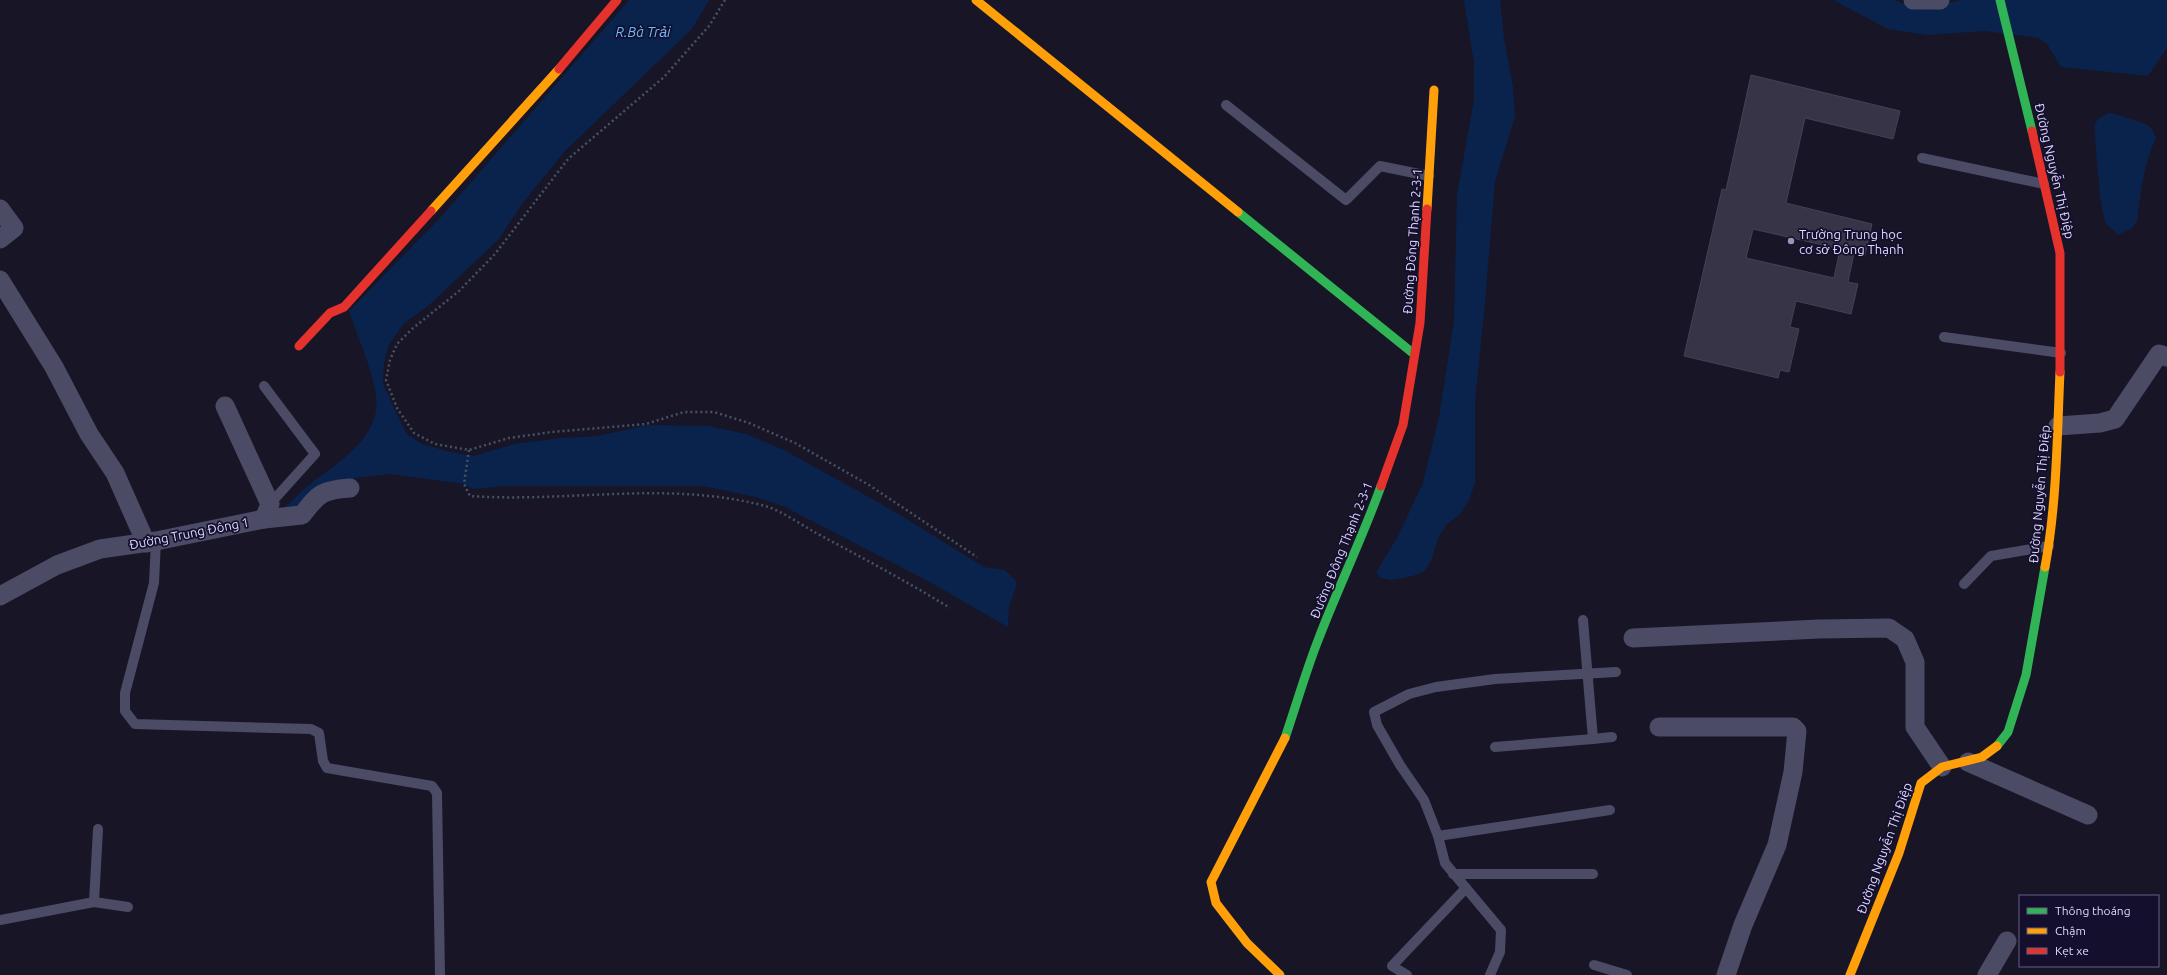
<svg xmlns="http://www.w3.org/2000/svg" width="2167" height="975" viewBox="0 0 2167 975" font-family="Ubuntu,sans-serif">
<rect width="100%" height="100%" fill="#181526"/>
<g fill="#0a234d">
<path d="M629 0H709L692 29 564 152 522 204 498 240 428 306 404 323 388 346 384 364 383 383 398 417 407 434 422 444 450 452 474 456 514 444 562 438 598 436 648 425 708 426 746 434 782 449 858 491 902 516 984 567 1005 570 1016 581V587L1009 606 1008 627 928 581 783 506 756 497 703 486H505L473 489 464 484 391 474 356 478 321 490 299 512 283 508C293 501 300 492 310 484 337 463 382 437 376 396 372 367 358 339 349 311L441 217Z"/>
<path d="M1464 0H1500L1504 39 1513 87 1515 116 1495 181 1484 314 1475 400V483L1469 500 1460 514 1446 525 1439 536 1431 561 1424 571 1413 576 1391 580 1381 578 1376 573 1398 536 1423 483 1439 417 1454 321 1457 195 1474 100V63Z"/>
<path d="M1833 0H1893L1918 8 1963 0H2167V48L2148 76 2061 67 2047 44 2039 38 1984 31 1927 35 1888 29Z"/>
<path d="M2109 113C2116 114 2145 123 2149 126 2153 129 2154 134 2156 138 2143 164 2141 193 2137 221L2132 228 2118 235 2105 222 2100 196 2094 126 2098 119Z"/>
</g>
<path fill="#373447" stroke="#454058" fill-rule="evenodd" d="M1751 75 1900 111 1893 139 1805 118 1786 203 1872 224 1865 255 1854 253 1848 282 1858 284 1851 314 1796 301 1790 327 1799 329 1789 372 1780 370 1778 378 1684 356 1722 189 1726 190ZM1753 229 1840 249 1834 278 1746 258Z"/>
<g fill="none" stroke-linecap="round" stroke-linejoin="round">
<g stroke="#455364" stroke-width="2.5" stroke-dasharray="2 3" stroke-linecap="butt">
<path d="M725 0 709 26 664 77 568 159 495 254 459 291 412 329 397 344 390 360 386 380 397 408 414 433 435 444 469 450 509 438 552 432 646 424 684 412H714L749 423 795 443 869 485 977 557"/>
<path d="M469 450 464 484 470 496C568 503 668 480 765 506 782 511 800 524 816 533 861 557 906 581 950 608"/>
</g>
<g stroke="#4b4b66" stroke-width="10">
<path d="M1226 105 1346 200 1380 166 1429 176"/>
<path d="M1922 158 2044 184"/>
<path d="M1944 337 2061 353"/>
<path d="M264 386 315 454 270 504"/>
<path d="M156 541 154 583 125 693V711L135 724 311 729 319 733 323 761 327 768 432 786 437 793 440 975"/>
<path d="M1964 584 1991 556 2049 546"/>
<path d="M1583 620 1593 739 1612 737"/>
<path d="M1495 747 1593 739"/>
<path d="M1438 836 1610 810"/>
<path d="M1453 874H1593"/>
<path d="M94 902 98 829"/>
<path d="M0 920 94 902 128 907"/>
<path d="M1594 965 1627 975"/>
<path d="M1407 975 1392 966 1466 888"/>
<path d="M1490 975 1500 952 1501 930 1445 863 1438 836 1424 800 1400 765 1377 725 1374 712 1409 694 1436 687 1495 679 1616 672"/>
</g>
<g stroke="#4b4b66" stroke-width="19">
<path d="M1913 0H1940"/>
<path d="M0 209 14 228 0 239"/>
<path d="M0 280 54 367 89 434 115 473 146 543"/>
<path d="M2058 426 2100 423 2115 419 2159 354 2167 357"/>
<path d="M264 519 302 515C319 493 322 490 350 488"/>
<path d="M0 596 57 565 100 549 156 541 264 519 270 504 225 406"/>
<path d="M1633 638 1819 629 1889 628 1905 639 1915 662V727L1942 767"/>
<path d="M1659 727H1793L1797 731 1793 772 1777 845 1743 925 1726 975"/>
<path d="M1968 762 2088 815"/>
<path d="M1987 975 2007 941"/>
</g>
<g stroke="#30b455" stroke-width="9">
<path d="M2000 0 2032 131"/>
<path d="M1238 212 1414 354"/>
<path d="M1285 738C1296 706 1305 674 1317 643 1337 590 1362 539 1381 486"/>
<path d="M1997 746 2008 732 2026 675 2045 567"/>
</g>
<g stroke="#ff9f0a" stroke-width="9">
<path d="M976 0 1238 212"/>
<path d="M1427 209 1434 90"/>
<path d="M431 211 559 69"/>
<path d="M2045 567C2057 503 2057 436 2060 372"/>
<path d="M1280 975 1247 943 1216 903 1211 882 1285 738"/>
<path d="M1850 975 1899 853 1921 783 1942 767 1982 757 1997 746"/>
</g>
<g stroke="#e5322d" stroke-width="9">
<path d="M559 69 617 0"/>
<path d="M2032 131 2060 253V372"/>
<path d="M299 346 330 313 344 307 431 211"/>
<path d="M1381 486 1403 425 1420 323 1427 209"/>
</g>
</g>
<circle fill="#9995b3" stroke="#140f2c" stroke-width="1.5" cx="1791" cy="241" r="4"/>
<g text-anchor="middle" stroke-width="3.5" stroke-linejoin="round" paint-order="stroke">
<g font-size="13" fill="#dedaff" stroke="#140f2c">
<text transform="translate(2055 171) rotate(77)" y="5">Đường Nguyễn Thị Điệp</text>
<text transform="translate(1412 241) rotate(-86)" y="5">Đường Đông Thạnh 2-3-1</text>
<text transform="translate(2039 494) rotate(-85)" y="5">Đường Nguyễn Thị Điệp</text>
<text transform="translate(189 533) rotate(-11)" y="5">Đường Trung Đông 1</text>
<text transform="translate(1341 550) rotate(-68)" y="5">Đường Đông Thạnh 2-3-1</text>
<text transform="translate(1884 848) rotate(-70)" y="5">Đường Nguyễn Thị Điệp</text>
</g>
<g font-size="13" fill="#dedaff" stroke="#140f2c" text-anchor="start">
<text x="1799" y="239">Trường Trung học<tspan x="1799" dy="15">cơ sở Đông Thạnh</tspan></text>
</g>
<g font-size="14" font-style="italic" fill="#68baff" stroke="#140f2c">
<text x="643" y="37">R.Bà Trải</text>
</g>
</g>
<rect x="2019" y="895" width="140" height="72" fill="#140f2c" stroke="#656080"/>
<rect x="2027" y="908" width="20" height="6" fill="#30b455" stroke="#656080"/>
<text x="2055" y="915" font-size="12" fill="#dedaff">Thông thoáng</text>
<rect x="2027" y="928" width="20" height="6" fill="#ff9f0a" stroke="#656080"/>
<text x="2055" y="935" font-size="12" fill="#dedaff">Chậm</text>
<rect x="2027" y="948" width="20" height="6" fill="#e5322d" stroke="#656080"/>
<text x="2055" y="955" font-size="12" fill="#dedaff">Kẹt xe</text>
</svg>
